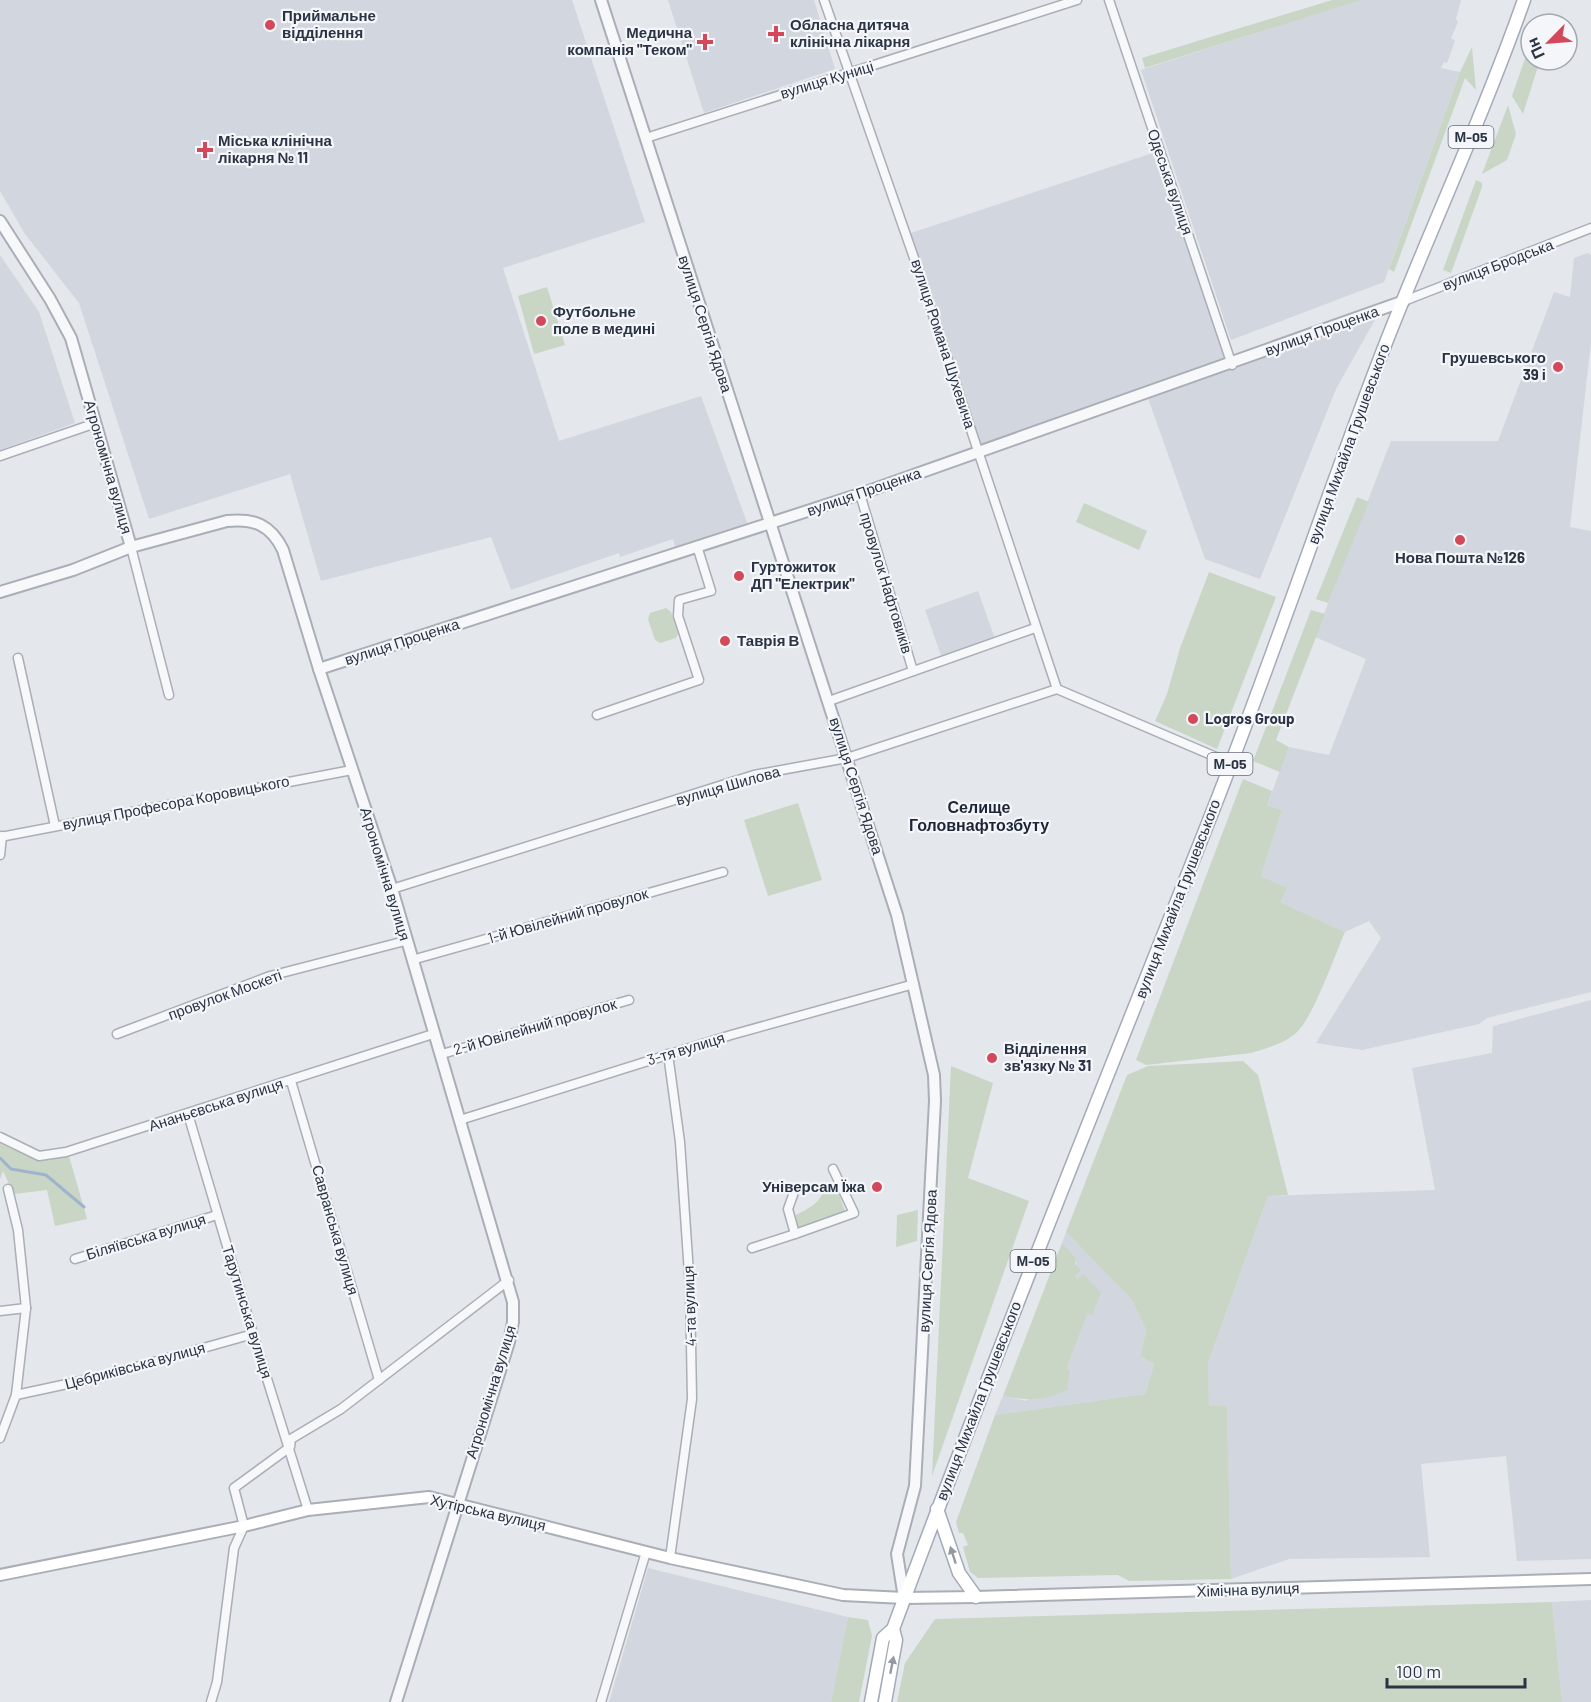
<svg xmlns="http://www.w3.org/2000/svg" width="1591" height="1702" viewBox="0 0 1591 1702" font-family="Barlow,sans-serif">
<rect width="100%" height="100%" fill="#e4e7ec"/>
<g fill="#d2d6de">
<path d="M0 0H572L645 222 503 268 559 441 701 396 749 528 676 550 673 539 620 557 619 553 511 590 491 537 321 581 290 474 149 519 79 303 25 234 0 191Z"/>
<path d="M668 0H814L835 69 704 113Z"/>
<path d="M1359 0H1461L1456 19 1458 22 1451 38 1455 41 1447 63 1444 62 1441 68 1460 72 1384 282 1231 340 1141 70Z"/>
<path d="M1153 153 1229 363 981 452 908 234Z"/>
<path d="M1588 253 1591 255V342L1570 527 1591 531V992L1487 1018 1479 1024 1362 1050 1316 1043 1381 938 1369 921 1345 932 1280 902 1286 888 1261 876 1282 810 1267 805 1289 747 1329 755 1366 659 1315 637 1391 441H1498L1554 292 1570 297 1574 258Z"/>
<path d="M0 255 39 312 75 423 0 450Z"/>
<path d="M1376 318 1336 389 1260 579 1205 559 1148 398Z"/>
<path d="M978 591 995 639 942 658 925 610Z"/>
<path d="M1591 1000V1559L1517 1561 1506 1456 1421 1464 1430 1557 1289 1559 1231 1579 1227 1406H1209L1208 1363 1268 1196 1435 1190 1412 1068 1492 1053 1493 1026Z"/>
<path d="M1066 1232 1132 1300 1146 1330 1140 1356 1154 1364 1145 1394 995 1415 1003 1396 1026 1401 1067 1368 1087 1313 1091 1315 1083 1275 1078 1279 1075 1276 1076 1258 1062 1243Z"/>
<path d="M648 1568 848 1617 831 1702H609Z"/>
<path d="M1591 1600V1702H1562L1552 1602Z"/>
</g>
<g fill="#c9d6c5">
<path d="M1332 0H1361L1145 68 1142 58Z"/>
<path d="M1531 41V60H1540L1523 114 1512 96Z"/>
<path d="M1472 47 1476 90 1465 78 1394 272 1389 269 1460 72Z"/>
<path d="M1508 105 1516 134 1507 160 1482 174Z"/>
<path d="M1476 180 1482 183V187L1451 273 1443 270Z"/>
<path d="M547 287 565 345 534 354 518 296Z"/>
<path d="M1357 497 1369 502 1328 603 1316 599Z"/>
<path d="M1084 503 1147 531 1139 550 1076 522Z"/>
<path d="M1209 572 1276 597 1217 749 1155 721 1167 694 1180 648Z"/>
<path d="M666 608 671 612 678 634 676 638 660 643 655 640 648 619 650 613Z"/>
<path d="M1311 610 1325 614 1276 740 1289 747 1280 772 1253 761Z"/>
<path d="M1243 779 1272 791 1267 805 1282 810 1261 876 1287 888 1280 902 1345 932C1334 957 1315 1013 1298 1031 1287 1043 1266 1048 1251 1053L1146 1065 1136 1060Z"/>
<path d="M798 803 822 880 768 896 744 820Z"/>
<path d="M1243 1061 1258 1075 1288 1195 1268 1196 1208 1363 1209 1406H1227L1231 1579 1129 1581 1118 1575 978 1578 970 1572 963 1547 968 1545 963 1533H959L956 1522 995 1415 1145 1394 1154 1364 1140 1356 1146 1330 1132 1300 1066 1232 1127 1075 1148 1066Z"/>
<path d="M951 1066 993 1083 968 1178 1029 1201 932 1476Z"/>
<path d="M0 1141 37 1161 69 1156 87 1219 55 1226 47 1190 14 1194 3 1171 0 1179Z"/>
<path d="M835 1183 847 1217 800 1233 792 1217C808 1209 822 1203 826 1184Z"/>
<path d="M918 1210 917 1241 896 1247 897 1215Z"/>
<path d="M1062 1243 1076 1258 1075 1264 1081 1270 1075 1276 1078 1279 1083 1274 1101 1293 1092 1315 1087 1314 1067 1368 1070 1371 1067 1390C1045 1401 1027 1401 1003 1396Z"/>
<path d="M1552 1602 1562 1702H897L905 1663 935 1619Z"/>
<path d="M848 1617 868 1620 872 1636 859 1702H831Z"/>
</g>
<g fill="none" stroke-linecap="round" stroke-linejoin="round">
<path stroke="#9fb4cc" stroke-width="3" d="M0 1158 11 1169 46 1175 84 1207"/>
<g stroke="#a9aeb7" stroke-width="11">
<g id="minor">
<path d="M824 0 913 255 1057 689"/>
<path d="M1109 0 1232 365"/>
<path d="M646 138 1077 0"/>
<path d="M1404 301 1591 228"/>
<path d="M0 456 93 424"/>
<path d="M860 494 913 671"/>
<path d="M131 547 169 695"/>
<path d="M18 658 55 826"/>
<path d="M829 701 1035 628"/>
<path d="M597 715 699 680 678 616 679 600 711 591 697 546"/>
<path d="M0 837 352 770"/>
<path d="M0 855 2 836"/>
<path d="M392 889 754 775 847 758 1057 689 1230 763"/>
<path d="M412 960 723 872"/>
<path d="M117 1034 270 976 405 941"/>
<path d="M442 1054 629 1000"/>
<path d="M668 1054 680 1142 690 1288 692 1399 670 1558"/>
<path d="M291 1081 379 1380"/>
<path d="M188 1114 253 1334 308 1510"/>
<path d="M460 1120 731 1035 914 984"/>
<path d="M0 1137 39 1156 66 1152 433 1034"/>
<path d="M795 1234 854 1213 833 1169"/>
<path d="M752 1248 795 1234 788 1209 793 1195"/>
<path d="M75 1259 217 1215"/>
<path d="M0 1311 26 1308"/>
<path d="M16 1395 104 1376 253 1334"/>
<path d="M0 1438 16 1395 26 1308 18 1230 8 1189"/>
<path d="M211 1702 217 1682 234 1548 244 1526 234 1488 290 1447 291 1439 341 1409 509 1280"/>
<path d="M601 1702 646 1552"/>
</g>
</g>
<g stroke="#a9aeb7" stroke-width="14">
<g id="tertiary">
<path d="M601 0 897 915 934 1075 935 1101 915 1486 897 1554 904 1598"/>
<path d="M0 221 50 299 71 338 131 547"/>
<path d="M0 592 73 570 131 547 227 521C254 518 271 525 283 550L319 669 392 889 513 1302V1322L509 1342 396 1702"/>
<path d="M319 669 860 494 1404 301"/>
</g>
</g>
<g stroke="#a9aeb7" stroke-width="14">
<path id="secondary" d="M0 1575 244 1526 308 1510 429 1497 670 1558 843 1595 904 1598 976 1597 1591 1579"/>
</g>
<g stroke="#a3abb8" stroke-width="15">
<g id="primary">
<path d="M937 1509 959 1573 976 1597"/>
<path d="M871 1702 883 1638 893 1629C993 1360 1100 1094 1206 828 1268 673 1320 514 1380 358 1426 238 1481 122 1524 0"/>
<path d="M885 1702 896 1640 893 1629"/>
</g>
</g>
<use href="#minor" stroke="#f7f8fa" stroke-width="8"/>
<use href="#tertiary" stroke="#f7f8fa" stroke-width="10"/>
<use href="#secondary" stroke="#fff" stroke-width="10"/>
<use href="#primary" stroke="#fff" stroke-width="12"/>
</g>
<defs><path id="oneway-solid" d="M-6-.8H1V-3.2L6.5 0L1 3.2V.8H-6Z" transform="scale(1.5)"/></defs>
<g fill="#959aa2">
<use href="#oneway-solid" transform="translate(953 1555) rotate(-108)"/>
<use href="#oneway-solid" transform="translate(892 1665) rotate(-79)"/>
</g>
<g fill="#d1495b" stroke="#f4f6f9" stroke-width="2">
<circle cx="270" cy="25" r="6"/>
<path d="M773 25h6v6h6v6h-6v6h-6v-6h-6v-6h6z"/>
<path d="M702 33h6v6h6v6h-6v6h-6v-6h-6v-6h6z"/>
<path d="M202 141h6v6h6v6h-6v6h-6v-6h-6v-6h6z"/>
<circle cx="541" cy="321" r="6"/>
<circle cx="1558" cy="367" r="6"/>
<circle cx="1460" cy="540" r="6"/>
<circle cx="739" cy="576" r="6"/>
<circle cx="725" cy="641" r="6"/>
<circle cx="1193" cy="719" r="6"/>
<circle cx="992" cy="1058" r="6"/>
<circle cx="877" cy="1187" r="6"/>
</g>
<g text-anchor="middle" stroke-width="4.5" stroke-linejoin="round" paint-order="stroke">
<g fill="#f4f6f9" stroke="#676e7b" stroke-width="1.5">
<rect x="1448.5" y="126" width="45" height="22" rx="4.5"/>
<rect x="1207.5" y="753" width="45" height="22" rx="4.5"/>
<rect x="1010.5" y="1250" width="45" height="22" rx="4.5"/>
</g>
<g font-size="14" font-weight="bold" fill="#2b3445">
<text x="1471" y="142">М-05</text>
<text x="1230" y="769">М-05</text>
<text x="1033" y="1266">М-05</text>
</g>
<g font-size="15" font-weight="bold" fill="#2b3445" stroke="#f4f6f9" text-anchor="start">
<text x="282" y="21">Приймальне<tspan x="282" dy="17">відділення</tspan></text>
<text x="790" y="30">Обласна дитяча<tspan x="790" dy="17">клінічна лікарня</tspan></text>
<text x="692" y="38" text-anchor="end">Медична<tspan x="692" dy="17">компанія "Теком"</tspan></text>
<text x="218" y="146">Міська клінічна<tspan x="218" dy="17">лікарня № 11</tspan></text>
<text x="553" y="317">Футбольне<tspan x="553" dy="17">поле в медині</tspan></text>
<text x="1546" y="363" text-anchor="end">Грушевського<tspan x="1546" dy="17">39 і</tspan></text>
<text x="1460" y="563" text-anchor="middle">Нова Пошта №126</text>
<text x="751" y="572">Гуртожиток<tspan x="751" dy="17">ДП "Електрик"</tspan></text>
<text x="737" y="646">Таврія В</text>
<text x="1205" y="724">Logros Group</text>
<text x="1004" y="1054">Відділення<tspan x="1004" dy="17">зв'язку № 31</tspan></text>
<text x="865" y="1192" text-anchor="end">Універсам Їжа</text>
</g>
<g font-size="15" fill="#2b3445" stroke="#f4f6f9">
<text transform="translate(827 80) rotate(-17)" y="5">вулиця Куниці</text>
<text transform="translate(1170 182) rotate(71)" y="5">Одеська вулиця</text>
<text transform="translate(1498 265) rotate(-21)" y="5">вулиця Бродська</text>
<text transform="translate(705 324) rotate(72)" y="5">вулиця Сергія Ядова</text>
<text transform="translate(1322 331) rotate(-20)" y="5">вулиця Проценка</text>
<text transform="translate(943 344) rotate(72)" y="5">вулиця Романа Шухевича</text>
<text transform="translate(1349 444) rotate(-70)" y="5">вулиця Михайла Грушевського</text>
<text transform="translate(108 467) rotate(74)" y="5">Агрономічна вулиця</text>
<text transform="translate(864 492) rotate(-19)" y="5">вулиця Проценка</text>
<text transform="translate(886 583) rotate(73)" y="5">провулок Нафтовиків</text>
<text transform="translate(402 642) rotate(-18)" y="5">вулиця Проценка</text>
<text transform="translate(728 786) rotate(-16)" y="5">вулиця Шилова</text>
<text transform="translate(856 786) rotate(72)" y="5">вулиця Сергія Ядова</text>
<text transform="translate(176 803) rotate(-11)" y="5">вулиця Професора Коровицького</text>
<text transform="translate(385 874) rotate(73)" y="5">Агрономічна вулиця</text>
<text transform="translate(1178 899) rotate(-69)" y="5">вулиця Михайла Грушевського</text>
<text transform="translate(568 916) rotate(-16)" y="5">1-й Ювілейний провулок</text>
<text transform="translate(225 995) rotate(-20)" y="5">провулок Москеті</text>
<text transform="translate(535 1027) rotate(-16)" y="5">2-й Ювілейний провулок</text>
<text transform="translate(686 1049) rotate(-17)" y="5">3-тя вулиця</text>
<text transform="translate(216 1105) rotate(-18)" y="5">Ананьєвська вулиця</text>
<text transform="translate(335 1230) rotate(74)" y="5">Савранська вулиця</text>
<text transform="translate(146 1237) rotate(-17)" y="5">Біляївська вулиця</text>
<text transform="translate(928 1261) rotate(-87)" y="5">вулиця Сергія Ядова</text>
<text transform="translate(690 1306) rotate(-92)" y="5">4-та вулиця</text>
<text transform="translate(247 1312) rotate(73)" y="5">Тарутинська вулиця</text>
<text transform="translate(135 1366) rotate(-15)" y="5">Цебриківська вулиця</text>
<text transform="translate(491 1392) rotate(-73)" y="5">Агрономічна вулиця</text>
<text transform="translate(979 1401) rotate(-69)" y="5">вулиця Михайла Грушевського</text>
<text transform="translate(488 1513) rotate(13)" y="5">Хутірська вулиця</text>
<text transform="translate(1248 1590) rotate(-2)" y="5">Хімічна вулиця</text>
</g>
<g font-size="16" font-weight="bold" fill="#1d2536" stroke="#f4f6f9">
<text x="979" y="813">Селище<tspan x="979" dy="18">Головнафтозбуту</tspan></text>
</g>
</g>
<g transform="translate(1549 42) rotate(245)"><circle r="28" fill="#f4f6f9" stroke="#a4a8b1" stroke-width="1.5"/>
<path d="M0-4.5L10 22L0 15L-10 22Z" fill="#d1495b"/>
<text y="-9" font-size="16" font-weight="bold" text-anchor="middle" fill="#2b3445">Пн</text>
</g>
<path d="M1387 1678v9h138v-9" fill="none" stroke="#2b3445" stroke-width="3"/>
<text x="1396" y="1678" font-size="18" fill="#2b3445" stroke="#f4f6f9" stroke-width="4.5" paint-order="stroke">100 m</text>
</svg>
